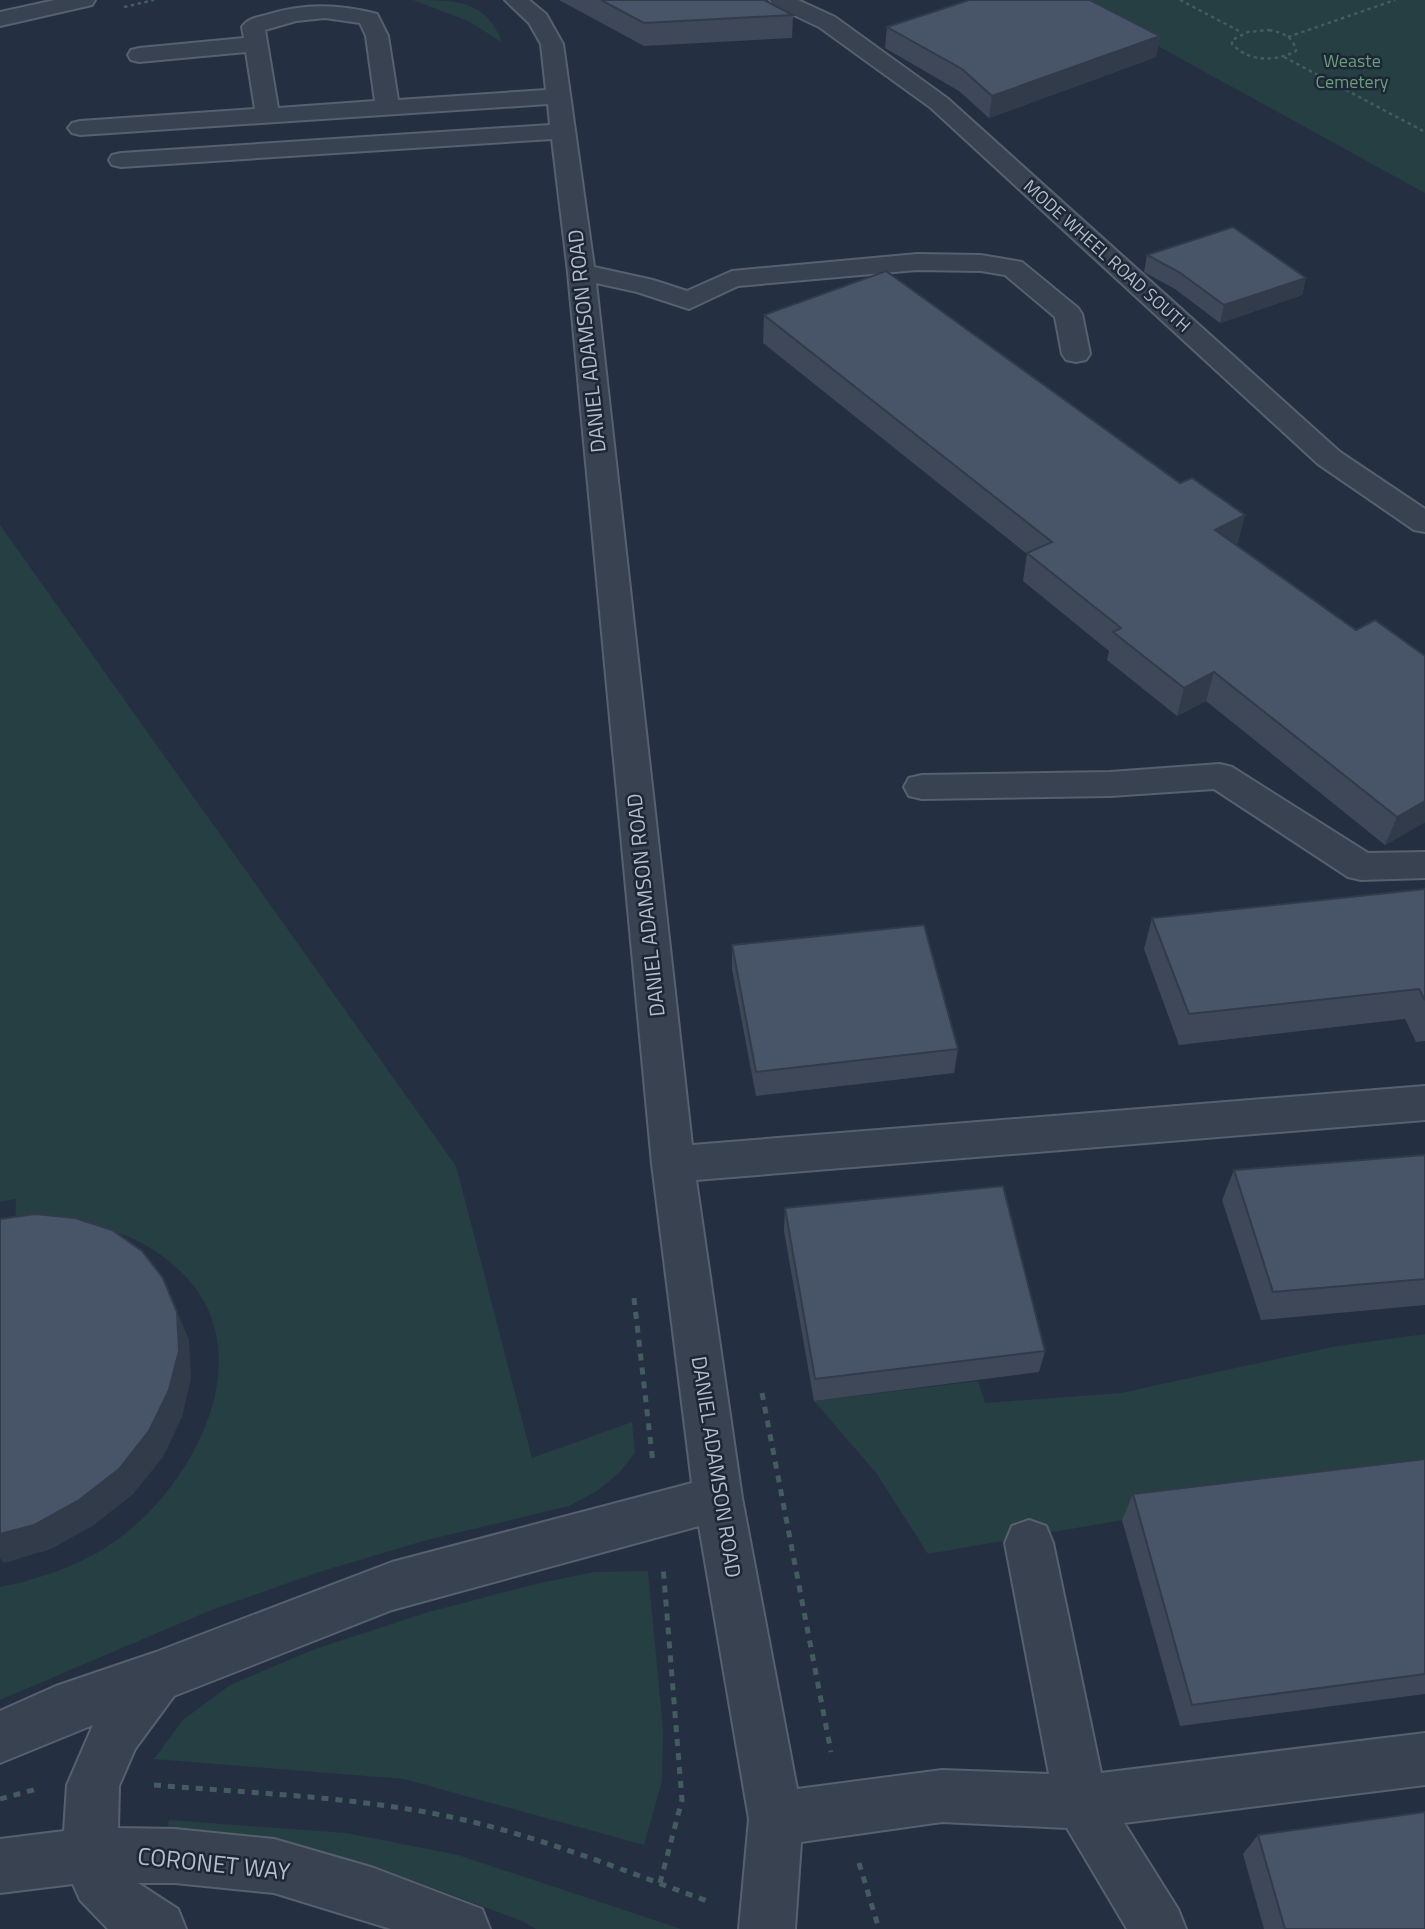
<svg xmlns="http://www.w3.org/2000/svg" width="1425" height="1929" viewBox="0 0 1425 1929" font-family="'Titillium Web',sans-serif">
<rect width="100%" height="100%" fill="#243042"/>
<g fill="#263f42">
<path d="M413 0C456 0 486 0 502 42L468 21Z"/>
<path d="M1074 0H1425V193Z"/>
<path d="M0 525 456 1166 532 1458 632 1422 635 1453 619 1473 597 1491 569 1506 427 1540 319 1572 209 1611 0 1700V1587C45 1578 90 1562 126 1533 199 1475 263 1347 179 1270 157 1249 126 1231 95 1228 69 1225 41 1229 15 1230L16 1199 0 1202Z"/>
<path d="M1425 1334V1482L1122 1520 928 1554 877 1474 814 1401 978 1381 985 1403 1121 1393 1332 1347Z"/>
<path d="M648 1571 663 1729 662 1781 644 1845 404 1779 154 1759 183 1720 230 1685 315 1649 425 1613 540 1583 595 1572Z"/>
<path d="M169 1820 346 1833 458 1855 681 1929H536L522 1921 371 1865 267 1847 165 1836Z"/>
</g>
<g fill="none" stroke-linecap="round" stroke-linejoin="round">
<g stroke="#56606e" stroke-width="4">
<g id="minor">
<path d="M55 0H95L92 5 0 26V12Z"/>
<path d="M505 0H529L546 14 563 44 594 267 653 280 687 291 732 271 917 254 981 255 1022 262 1078 308 1082 314 1090 354 1086 360 1076 362 1066 360 1062 354 1055 317 1005 275 981 271 917 270 738 286 689 309 637 292 596 283 692 1145 1425 1086V1120L696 1180 742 1498 797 1789 942 1770 1049 1774 1005 1543 1012 1526 1029 1520 1046 1526 1053 1543 1101 1773 1425 1733V1785L1124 1823 1178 1909 1186 1929H1127L1067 1828 942 1822 801 1842 795 1929H739L749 1819 699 1526 392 1610 174 1696 135 1749 119 1786 118 1828 175 1829 274 1839 374 1868 482 1909 490 1929H391L274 1893 175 1883H138L178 1909 186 1929H108L80 1900 73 1884 0 1893V1839L64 1831 67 1785 93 1725 0 1763V1711L56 1686 156 1652 392 1562 692 1483 652 1164 568 272 552 139 121 167 112 165 109 160 112 155 121 153 550 125 548 104 80 135 72 133 68 128 72 123 80 121 255 109 246 52 139 62 131 60 128 55 131 50 139 48 244 38 242 27C247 19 257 17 266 15 304 3 339 4 377 14L388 36 398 100 546 90 541 44 529 23ZM325 18 360 23 366 36 375 101 278 108 265 30 296 21Z"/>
<path d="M770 0H798L835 17 947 98 1340 452 1425 509V532L1414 530 1318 464 931 108 819 27 773 5Z"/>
<path d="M1220 764 1232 767 1368 853 1425 852V878L1361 880 1348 877 1214 789 1110 796 922 799 909 796 904 787 909 778 922 775 1110 772Z"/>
</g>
</g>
<g stroke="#445c5f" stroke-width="2.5" stroke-dasharray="3.5 3.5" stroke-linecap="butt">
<path d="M1180 0 1241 32"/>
<path d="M124 7 154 0"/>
<path d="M1269 30C1283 33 1293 36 1296 51 1275 62 1249 62 1232 44V40L1248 32Z"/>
<path d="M1288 37 1395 0"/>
<path d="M1284 57 1425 132"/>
</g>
<g stroke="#445c5f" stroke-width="5" stroke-dasharray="7 7" stroke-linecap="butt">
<path d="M634 1298 653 1463"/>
<path d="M762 1393 831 1752"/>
<path d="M154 1785C261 1794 372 1797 477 1823 557 1843 633 1874 710 1902"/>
<path d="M0 1799 37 1789"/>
<path d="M859 1863 879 1929"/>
<path d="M660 1883 682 1800 663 1566"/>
</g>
<use href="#minor" fill="#384251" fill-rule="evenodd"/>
</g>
<g fill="#3e4859">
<path d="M559 0H764L793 15 792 38 644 46Z"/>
<path d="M887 27 1160 36 1156 57 989 118 959 91 885 48Z"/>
<path d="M1147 255 1306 278 1302 295 1220 323 1175 289 1144 272Z"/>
<path d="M764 315 1238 543 1236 544 1356 630 1425 656V822L1385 845 1206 701 1177 716 1107 660 1109 651 1023 581 1027 554 763 343Z"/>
<path d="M1425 889V1041L1416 1042 1405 1019 1179 1045 1144 949 1152 918Z"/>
<path d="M732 945 958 1049 954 1073 756 1096 732 969Z"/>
<path d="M1425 1155V1305L1261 1320 1222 1200 1234 1170Z"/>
<path d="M785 1208 1045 1351 1039 1372 814 1401 784 1231Z"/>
<path d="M1425 1459V1694L1180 1726 1122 1520 1133 1494Z"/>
<path d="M1258 1835 1425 1929H1264L1243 1854Z"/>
</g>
<g fill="#323b49">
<path d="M1160 36 1156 57 989 118 992 96Z"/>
<path d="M1306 278 1302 295 1220 323 1224 305Z"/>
<path d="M1245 515 1238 543 1208 558 1215 530Z"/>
<path d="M1214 672 1206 701 1177 716 1184 688Z"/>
<path d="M1425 801V822L1385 845 1397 817Z"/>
<path d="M163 1278 189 1340 191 1378 182 1417 163 1457 133 1494 94 1525 51 1549 4 1563 0 1558V1534Z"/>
</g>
<g fill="#485468" stroke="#323b49" stroke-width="2">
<path d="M601 0H764L793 15 644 23Z"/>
<path d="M969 0H1090L1160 36 992 96 962 69 887 27Z"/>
<path d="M1233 227 1306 278 1224 305 1179 272 1147 255Z"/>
<path d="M886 271 1180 483 1192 478 1245 515 1215 530 1356 630 1375 620 1425 656V801L1397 817 1214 672 1184 688 1113 632 1121 628 1027 553 1052 542 764 315Z"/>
<path d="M1425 889V1000L1419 989 1189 1014 1152 918Z"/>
<path d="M924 925 958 1049 756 1072 732 945Z"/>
<path d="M1425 1155V1279L1273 1292 1234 1170Z"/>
<path d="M1003 1186 1045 1351 815 1379 785 1208Z"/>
<path d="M35 1214 75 1218 112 1230 142 1251 163 1278 177 1312 179 1351 169 1390 149 1431 119 1469 79 1500 34 1525 0 1534V1219Z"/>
<path d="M1425 1459V1674L1192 1705 1133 1494Z"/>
<path d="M1425 1812V1929H1285L1258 1835Z"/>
</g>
<g text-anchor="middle" stroke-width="5" stroke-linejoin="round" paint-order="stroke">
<g font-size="18" fill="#6b9e78" stroke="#1d2736">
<text x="1352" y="67">Weaste<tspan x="1352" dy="21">Cemetery</tspan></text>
</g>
<g font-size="18" fill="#b5bdcb" stroke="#1d2736">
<text transform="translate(1107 256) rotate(42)" y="6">MODE WHEEL ROAD SOUTH</text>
</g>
<g font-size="21" fill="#b5bdcb" stroke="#1d2736">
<text transform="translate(587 341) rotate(-96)" y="7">DANIEL ADAMSON ROAD</text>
<text transform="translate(646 905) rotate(-96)" y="7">DANIEL ADAMSON ROAD</text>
<text transform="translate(716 1467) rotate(81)" y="7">DANIEL ADAMSON ROAD</text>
</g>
<g font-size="24" fill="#b5bdcb" stroke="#1d2736">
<text transform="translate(214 1864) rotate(6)" y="8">CORONET WAY</text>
</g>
</g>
</svg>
